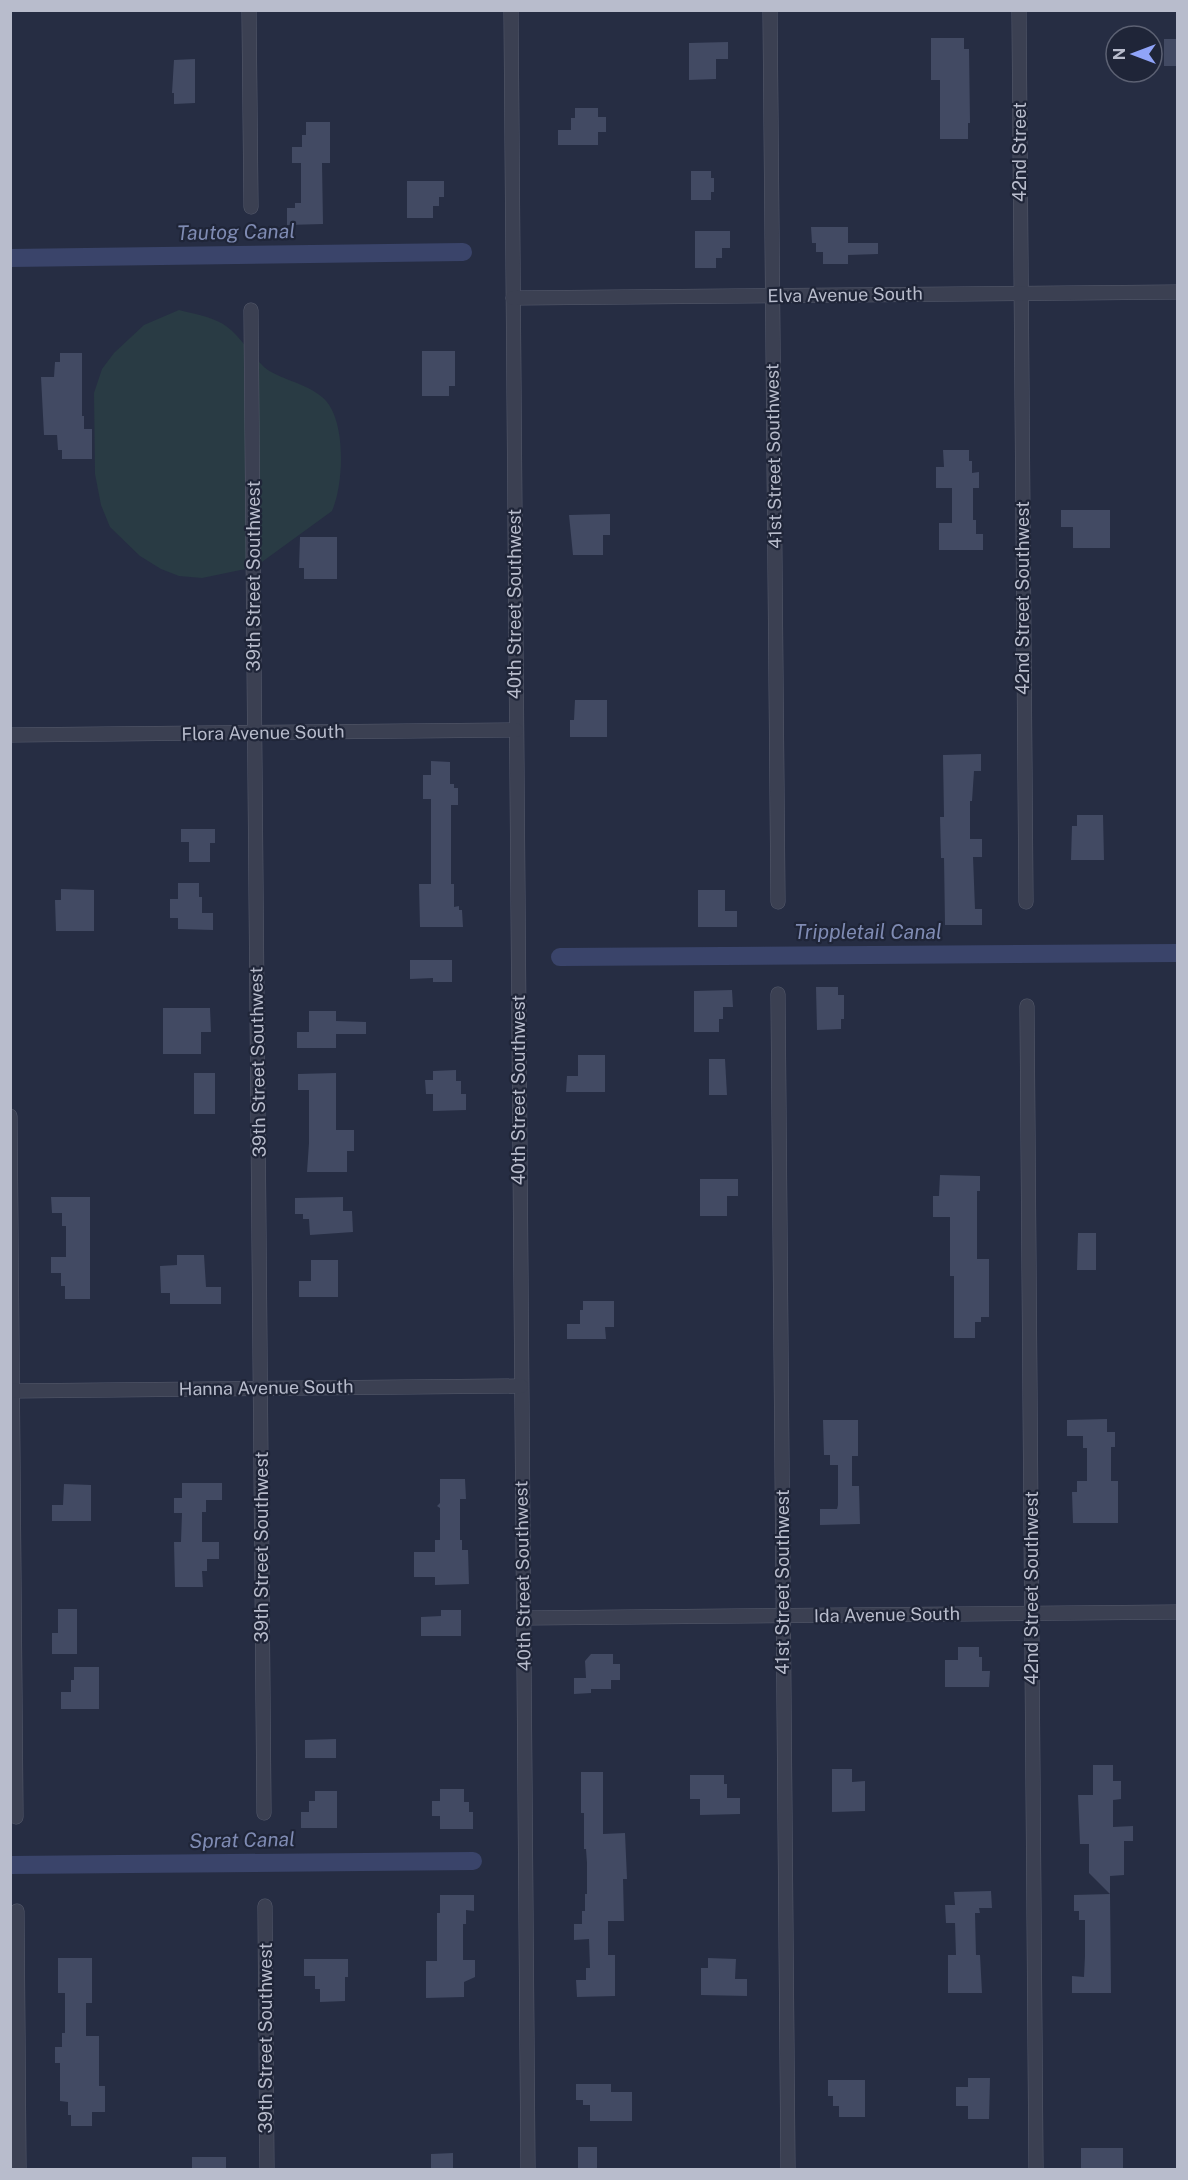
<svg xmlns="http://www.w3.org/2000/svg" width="1188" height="2180" viewBox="0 0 1188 2180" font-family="'Public Sans',sans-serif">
<rect width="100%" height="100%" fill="#262d43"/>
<path fill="#293b44" d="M179 310C194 314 209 316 223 324 239 334 250 354 264 367 278 379 306 383 322 397 347 417 344 484 332 511L255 567 202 578 179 576 161 569 140 556 110 527 101 505 95 474 94 393 102 369 114 353 144 325Z"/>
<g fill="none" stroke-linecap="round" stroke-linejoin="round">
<g stroke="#3a446a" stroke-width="18">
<path d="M10 258 463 252"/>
<path d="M560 957 1178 953"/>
<path d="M10 1865 473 1861"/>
</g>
</g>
<g fill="#424a63">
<path d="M931 38H964V49H969L970 123H968V139H940V80H931Z"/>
<rect x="1164" y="39" width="14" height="27"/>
<path d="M728 42V59H716V79L689 80V43Z"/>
<path d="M195 59V103L174 104V93H172L174 60Z"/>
<path d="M575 108H598V117H606V132H598V145H558V130H571V118H575Z"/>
<path d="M306 122H330V163H322L323 224 287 225V208H295V203H301V163H292V147H302V135H306Z"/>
<path d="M691 171H711V178H714V192H711V200H691Z"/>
<path d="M407 181H444V197H439V206H433V218H407Z"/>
<path d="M811 227H848V243H878V254L848 255V264H823V252H816V243H812Z"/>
<path d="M695 231H730V248H722V258H716V268H695Z"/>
<path d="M422 351H455V386H449V396H422Z"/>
<path d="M60 353H82V416H84V429H92V459H62V450H58L57 435H44L41 377H54L55 362H60Z"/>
<path d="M943 450H969V461H972V473L979 472V488H973V520H976V534H983V550H939V523H952V488H936V467H944Z"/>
<path d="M1061 510H1110V548H1073V527H1061Z"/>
<path d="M610 514V535H603V555H573L569 515Z"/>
<path d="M300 537H337V579H304V568H299Z"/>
<path d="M575 700H607V737H570V720H574Z"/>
<path d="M981 754V771H974L972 801H970V839H982V857H973L975 909H982V925H945L944 858H941L940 817H944L943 755Z"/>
<path d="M431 761 450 762V784H454V788H458V805H451V884H454V907L459 906V910H462L463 927H420L419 884H431V799H423V775H431Z"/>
<path d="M1077 815H1103L1104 860H1071L1072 826H1077Z"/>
<path d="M181 829H215V843H210V862H189V842H181Z"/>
<path d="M178 883H199V897H202V913H213V930L178 929V918H170V899H178Z"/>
<path d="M61 889 94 890V931H56L55 900H61Z"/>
<path d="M698 890H725V911H737V927H698Z"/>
<path d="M410 960H452V982H433V978L410 979Z"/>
<path d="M816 987H838V995H844V1019H841V1029L817 1030Z"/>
<path d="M732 990 733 1007H723V1019H719V1032H694V991Z"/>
<path d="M163 1008H210L211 1032H201V1054H163Z"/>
<path d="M309 1011H336V1021L366 1022V1034H336V1048H297V1032H309Z"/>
<path d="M578 1055H605V1092H566L567 1076H578Z"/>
<path d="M709 1059H725L727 1095H709Z"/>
<path d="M456 1070V1081H461V1094H466V1110L433 1111V1094H426L425 1080H433V1071Z"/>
<rect x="194" y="1073" width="21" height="41"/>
<path d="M336 1073V1130H354V1151H347V1172H307L309 1143V1090H298V1074Z"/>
<path d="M940 1175 980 1176V1191H977V1259H989V1317H981V1322H975V1338H954V1276H950V1217H933V1196H939Z"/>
<path d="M700 1179H738V1196H727V1216H700Z"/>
<path d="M51 1197H90V1299H65V1286H61V1273H51V1257H66V1226H62V1213H52Z"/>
<path d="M343 1197V1211H352L353 1232 310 1235 309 1219H303V1214H295V1198Z"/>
<path d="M1078 1233H1096V1270H1077Z"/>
<path d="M177 1255H204L206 1287H221V1304H170V1293H161L160 1266 177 1265Z"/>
<path d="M311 1260H338V1297H299V1281H311Z"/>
<path d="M583 1301H614V1327H605L606 1339H567V1324H580V1310H583Z"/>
<path d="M1107 1419V1432H1115V1447H1111V1481H1118V1523H1073L1072 1492H1077V1481H1087V1448H1083V1436H1067V1420Z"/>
<path d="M823 1420H858V1456H852V1486H859L860 1524 820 1525V1509H837L838 1505V1465H830V1455H824Z"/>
<path d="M440 1479H465L466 1499H460V1540H462V1550H468L469 1584 435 1585V1577H414V1552H435V1540H440V1508L437 1506 440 1503Z"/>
<path d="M182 1483H222V1500H206V1512H202V1542H219V1559H207V1571H202L203 1587H175L174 1542H181L182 1513H174V1498H182Z"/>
<path d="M64 1484 91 1485V1521H52V1505H63Z"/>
<path d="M58 1609H77V1654H52V1633H58Z"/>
<path d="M441 1610H461V1636H421V1617L441 1616Z"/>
<path d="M958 1647H979V1657H982V1671H990L989 1687H945V1660H958Z"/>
<path d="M591 1654H613V1664H620V1680H611V1689H591V1693L574 1694V1678H586L585 1661Z"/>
<path d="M74 1667H99V1709H61V1692H71V1680H74Z"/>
<path d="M336 1739V1758H305V1740Z"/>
<path d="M1093 1765H1113V1781H1121V1799L1113 1800V1827L1133 1826V1841H1124V1875L1110 1876V1894L1089 1873V1844H1080L1078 1795H1093Z"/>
<path d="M832 1769H852V1782L865 1781V1811L832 1812Z"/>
<path d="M581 1772H603V1834L625 1833 627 1879H623L624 1921H608V1955H615V1996L577 1997 576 1980H586V1968H590L589 1939 574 1940V1924H582V1911H585V1894H587V1863L586 1849H584V1813H581Z"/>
<path d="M690 1775H724V1784H727V1798H740V1814L700 1815V1799H690Z"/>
<path d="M440 1789H464V1802H469V1812H473V1829H440V1816H432V1801H440Z"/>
<path d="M315 1791H337V1828H301V1812H309V1801H315Z"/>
<path d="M991 1891 992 1908H979L980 1913H975L976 1955H980L982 1993H948V1955H956L955 1923H946L945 1905H955L954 1892Z"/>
<path d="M1110 1894 1111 1993H1072V1976L1084 1977 1085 1956V1920H1079V1911H1074V1895Z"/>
<path d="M440 1895H474V1911L466 1910V1924H463V1960H475V1977L464 1982V1997L426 1998V1961H437V1913H440Z"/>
<path d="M58 1958H92V2003H86V2036H99V2086H105V2112H92V2126H71V2115H68V2102L60 2101V2063H55V2047H62V2033H65V1993H58Z"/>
<path d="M708 1958 736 1959 735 1979H747V1996L701 1995V1968H708Z"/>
<path d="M304 1959H348V1977H345V2001L320 2002V1989H315V1976H304Z"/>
<path d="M968 2078H990L989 2119H968V2106H956V2087H968Z"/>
<path d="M828 2080H865V2117H839V2106H833V2096H828Z"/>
<path d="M576 2084H611V2092H632V2121H590V2105H583V2100H576Z"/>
<rect x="578" y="2147" width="19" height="22"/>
<rect x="1081" y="2148" width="42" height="21"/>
<path d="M453 2153V2169H431V2154Z"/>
<rect x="192" y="2157" width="34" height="12"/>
</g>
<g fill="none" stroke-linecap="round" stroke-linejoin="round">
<g stroke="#565b6d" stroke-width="15">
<g id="minor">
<path d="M249 10 251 207"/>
<path d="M511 10 528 2170"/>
<path d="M770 10 778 902"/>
<path d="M1019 10 1026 902"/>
<path d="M513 298 1178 292"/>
<path d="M251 310 264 1813"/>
<path d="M10 735 516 730"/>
<path d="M778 994 788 2170"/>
<path d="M1027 1006 1036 2170"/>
<path d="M10 1116 16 1817"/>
<path d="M10 1391 521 1386"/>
<path d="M524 1618 1178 1612"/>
<path d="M265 1906 267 2170"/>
<path d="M17 1911 19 2170"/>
</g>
</g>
<use href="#minor" stroke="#3b4052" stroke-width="14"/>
</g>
<g text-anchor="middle" stroke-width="4.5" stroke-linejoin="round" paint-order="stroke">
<g font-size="18" fill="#b8bccc" stroke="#1f2538">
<text transform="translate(1020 152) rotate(-90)" y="6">42nd Street</text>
<text transform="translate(845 295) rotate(-1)" y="6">Elva Avenue South</text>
<text transform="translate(774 456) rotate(-91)" y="6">41st Street Southwest</text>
<text transform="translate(254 576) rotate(-90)" y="6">39th Street Southwest</text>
<text transform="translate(1023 598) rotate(-90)" y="6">42nd Street Southwest</text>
<text transform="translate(515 604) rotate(-90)" y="6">40th Street Southwest</text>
<text transform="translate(263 733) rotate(-1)" y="6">Flora Avenue South</text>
<text transform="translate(258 1062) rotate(-91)" y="6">39th Street Southwest</text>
<text transform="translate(519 1090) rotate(-90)" y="6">40th Street Southwest</text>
<text transform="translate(266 1388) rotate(-1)" y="6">Hanna Avenue South</text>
<text transform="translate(262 1547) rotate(-90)" y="6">39th Street Southwest</text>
<text transform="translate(523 1576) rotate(-91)" y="6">40th Street Southwest</text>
<text transform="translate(783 1582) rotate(-90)" y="6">41st Street Southwest</text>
<text transform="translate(1032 1588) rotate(-90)" y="6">42nd Street Southwest</text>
<text transform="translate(887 1615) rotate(-1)" y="6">Ida Avenue South</text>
<text transform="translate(266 2038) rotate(-90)" y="6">39th Street Southwest</text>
</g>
<g font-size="20" font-style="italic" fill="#7f8bb3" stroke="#1f2538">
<text transform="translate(236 232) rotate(-1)" y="7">Tautog Canal</text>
<text x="868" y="939">Trippletail Canal</text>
<text transform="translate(242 1840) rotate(-1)" y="7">Sprat Canal</text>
</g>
</g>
<rect width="1188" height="2180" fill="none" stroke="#b8bccc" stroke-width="24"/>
<g transform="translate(1134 54) rotate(270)"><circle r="28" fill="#1f2538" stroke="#5c6173" stroke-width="1.5"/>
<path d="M0-4.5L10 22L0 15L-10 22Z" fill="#90a4f9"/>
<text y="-9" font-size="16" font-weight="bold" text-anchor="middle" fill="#b8bccc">N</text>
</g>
</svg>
